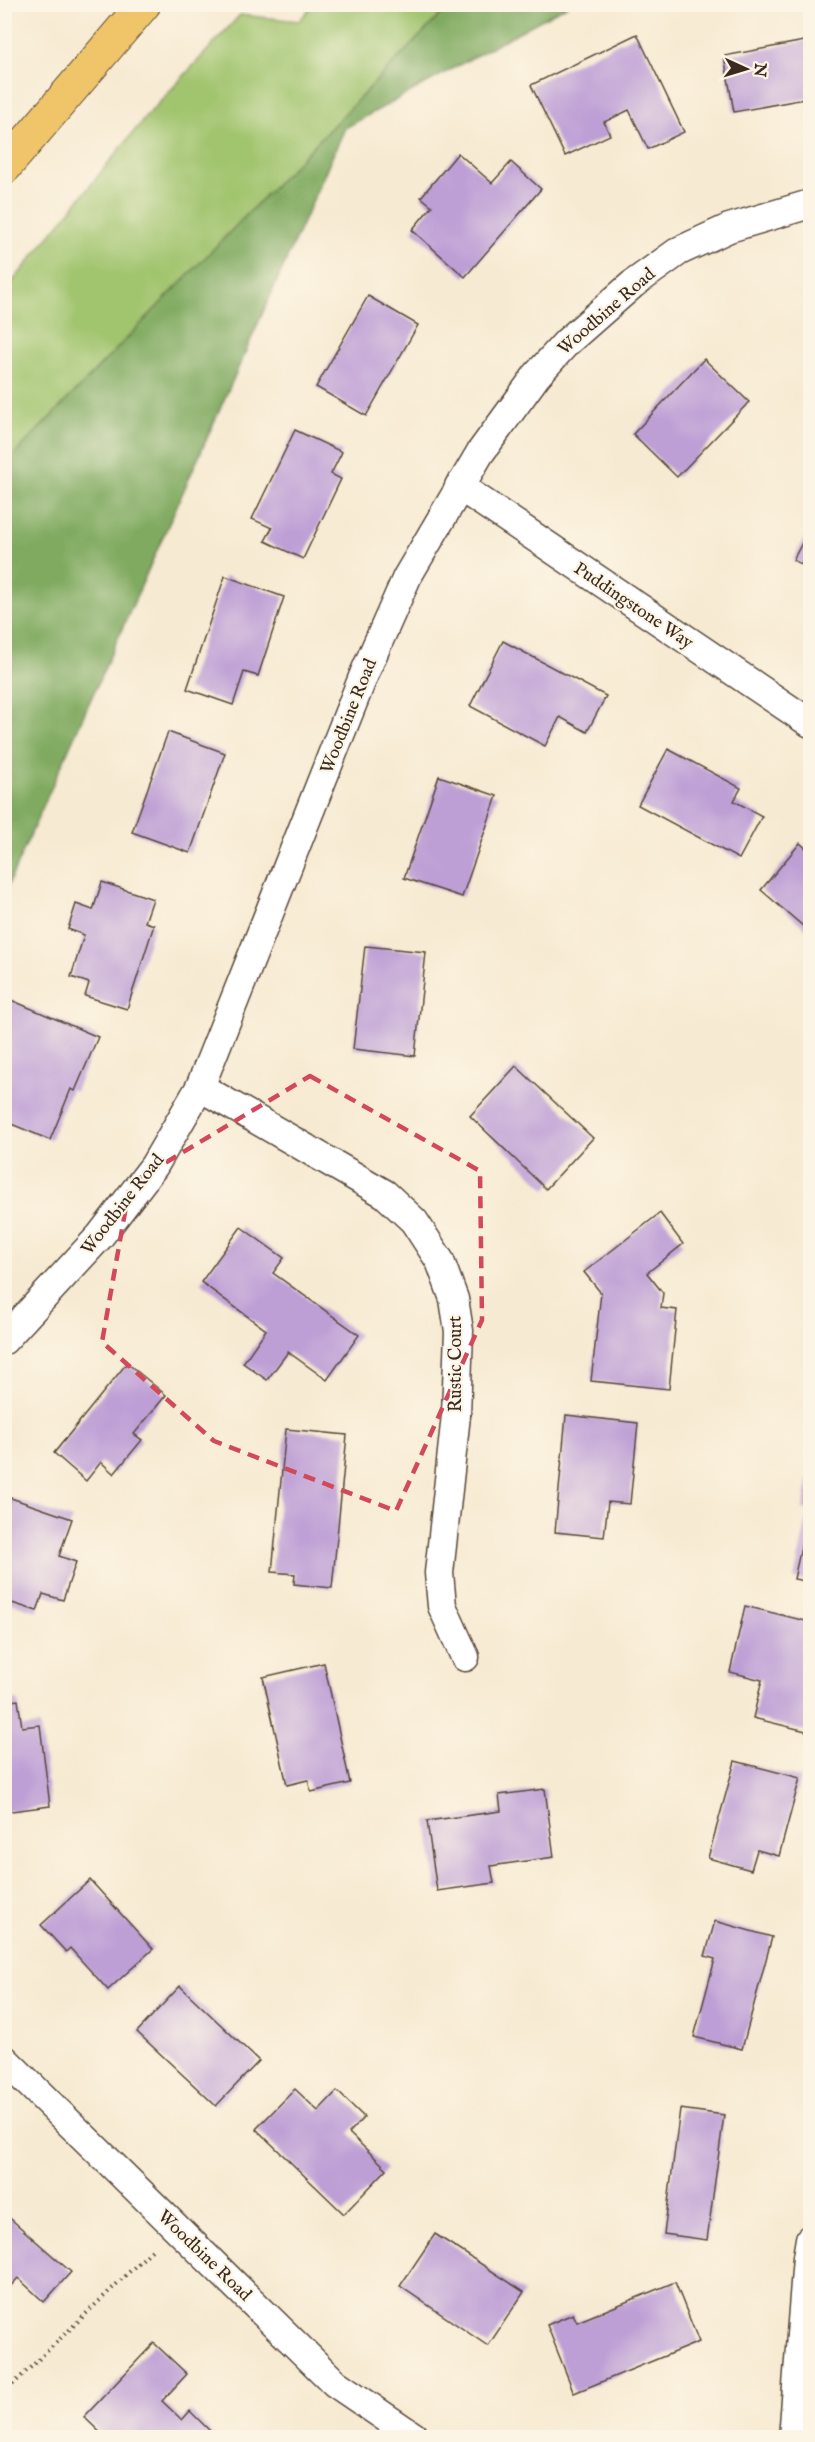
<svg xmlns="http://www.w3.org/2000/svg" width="815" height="2442" viewBox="0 0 815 2442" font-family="'IM FELL English',serif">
<rect width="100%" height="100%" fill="#fcf5e5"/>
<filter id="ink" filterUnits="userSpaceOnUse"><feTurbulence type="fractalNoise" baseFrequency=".0167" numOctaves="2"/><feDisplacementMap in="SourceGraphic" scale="12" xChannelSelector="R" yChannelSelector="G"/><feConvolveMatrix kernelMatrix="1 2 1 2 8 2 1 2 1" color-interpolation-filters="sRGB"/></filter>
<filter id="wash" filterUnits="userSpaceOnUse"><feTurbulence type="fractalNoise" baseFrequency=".008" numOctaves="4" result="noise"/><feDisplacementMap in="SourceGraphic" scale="24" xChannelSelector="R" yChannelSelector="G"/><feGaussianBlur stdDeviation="1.35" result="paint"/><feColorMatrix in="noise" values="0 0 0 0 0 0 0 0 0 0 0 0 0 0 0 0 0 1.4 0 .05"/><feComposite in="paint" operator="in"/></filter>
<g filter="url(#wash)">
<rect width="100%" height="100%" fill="#f7ead2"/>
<path fill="#a1c46e" stroke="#6e7746" stroke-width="1.5" d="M313 5H450L5 464V291L145 118 240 15 299 21Z"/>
<path fill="#80aa61" stroke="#5e6a40" stroke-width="1.5" d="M450 5H568L345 128 5 892V464Z"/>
<g id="blocks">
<g fill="#bd9fd6">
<path d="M637 34 684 132 648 149 629 110 604 122 610 135 565 156 531 85Z"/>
<path d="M810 40V98L734 112 724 56Z"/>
<path d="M458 153 492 183 511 162 541 189 465 277 412 230 432 206 421 197Z"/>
<path d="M368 296 418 325 366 416 316 387Z"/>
<path d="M704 359 749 402 677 477 633 434Z"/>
<path d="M295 430 342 452 331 474 341 479 303 559 265 541 272 528 252 519Z"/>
<path d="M810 528V569L793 560Z"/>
<path d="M225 576 284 597 258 676 244 672 233 705 187 689Z"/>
<path d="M503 641 606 696 587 732 560 717 545 746 470 706Z"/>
<path d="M168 732 225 753 190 853 132 832Z"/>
<path d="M668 749 741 788 734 801 762 816 739 859 638 805Z"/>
<path d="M439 776 497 796 462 897 404 878Z"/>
<path d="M800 843 810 852V932L761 890Z"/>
<path d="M102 882 153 899 145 922 154 925 127 1009 85 996 89 983 71 977 84 935 68 929 76 904 93 910Z"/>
<path d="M365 946 426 952 415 1056 353 1049Z"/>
<path d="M4 997 98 1037 75 1091 71 1089 50 1140 4 1121Z"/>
<path d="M516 1066 593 1138 546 1189 470 1116Z"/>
<path d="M660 1213 683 1244 647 1273 663 1293 661 1308 677 1310 669 1389 591 1381 601 1293 584 1272Z"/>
<path d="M241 1227 284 1258 273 1273 359 1335 327 1380 288 1352 267 1380 243 1363 266 1330 201 1282Z"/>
<path d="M127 1363 166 1395 134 1434 142 1440 114 1474 101 1462 86 1481 54 1453Z"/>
<path d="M566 1415 638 1423 630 1504 608 1502 604 1537 555 1532Z"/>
<path d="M286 1429 347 1435 332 1588 294 1584 295 1574 272 1572Z"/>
<path d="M809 1478H810V1582L794 1579 809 1510 803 1509Z"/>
<path d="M11 1498 72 1519 59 1556 76 1562 63 1600 43 1594 37 1611 12 1603 5 1623 4 1518Z"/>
<path d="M745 1606 810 1622V1732L753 1718 762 1680 730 1672Z"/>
<path d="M324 1663 350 1783 311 1792 308 1780 287 1785 263 1677Z"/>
<path d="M18 1700 22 1727 40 1725 50 1806 4 1812V1702Z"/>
<path d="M735 1761 800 1778 779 1856 757 1850 751 1870 708 1858Z"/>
<path d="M545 1789 554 1857 491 1866 494 1883 437 1891 427 1821 501 1811 499 1795Z"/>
<path d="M90 1880 153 1949 108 1990 70 1948 66 1952 41 1925Z"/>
<path d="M715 1921 772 1937 742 2049 694 2037 715 1959 705 1956Z"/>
<path d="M180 1986 259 2061 216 2106 137 2032Z"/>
<path d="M295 2089 318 2111 337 2091 364 2117 349 2133 387 2169 344 2214 256 2129Z"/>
<path d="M680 2109 724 2115 707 2240 664 2234Z"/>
<path d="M4 2213 71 2272 44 2302 18 2278 4 2293Z"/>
<path d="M435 2234 524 2292 488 2346 400 2286Z"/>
<path d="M675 2282 699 2342 574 2393 547 2325 573 2314 577 2322Z"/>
<path d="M154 2343 187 2374 162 2401 182 2420 190 2411 217 2438H106L84 2417Z"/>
</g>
</g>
</g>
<g filter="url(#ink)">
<use href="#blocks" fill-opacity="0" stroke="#574739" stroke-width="1.5"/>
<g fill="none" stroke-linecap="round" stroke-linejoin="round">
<g stroke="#574739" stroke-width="31">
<g id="minor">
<path d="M459 486 810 723"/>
<path d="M200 1087 385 1194 414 1221 440 1261 454 1299 459 1331 456 1415 439 1573 442 1606 465 1657"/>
<path d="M4 1340 100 1236 154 1166 200 1087 365 672 407 577 480 453 537 375 567 342 633 284 679 251 729 228 810 204"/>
<path d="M4 2059 335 2383 416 2438"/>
<path d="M793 2438 807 2257 810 2239"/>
</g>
</g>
<g stroke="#574739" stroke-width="35">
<path id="motorway" d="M4 168 144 4"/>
</g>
<path stroke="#574739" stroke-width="4" stroke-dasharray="1.5 4.5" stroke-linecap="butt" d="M4 2393 154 2248"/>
<use href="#minor" stroke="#fff" stroke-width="28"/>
<use href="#motorway" stroke="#f0c469" stroke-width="33"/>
</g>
</g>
<path fill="none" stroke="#d1495b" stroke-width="4.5" stroke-dasharray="12 8" stroke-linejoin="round" d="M310 1076 480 1171 482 1320 396 1511 214 1441 102 1342 130 1184Z"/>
<g text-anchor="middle" stroke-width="4.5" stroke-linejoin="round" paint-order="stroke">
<g font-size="18" fill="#3b2a1e" stroke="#fcf5e5">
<text transform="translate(606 311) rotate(-41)" y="6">Woodbine Road</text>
<text transform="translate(634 605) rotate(34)" y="6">Puddingstone Way</text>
<text transform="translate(348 716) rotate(-68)" y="6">Woodbine Road</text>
<text transform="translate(122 1204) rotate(-52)" y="6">Woodbine Road</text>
<text transform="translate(455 1364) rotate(-90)" y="6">Rustic Court</text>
<text transform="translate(205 2255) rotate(44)" y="6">Woodbine Road</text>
</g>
</g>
<rect width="815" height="2442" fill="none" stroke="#fcf5e5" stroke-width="24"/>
<g transform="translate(746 69) rotate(94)" stroke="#fcf5e5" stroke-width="4.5" paint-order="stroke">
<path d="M0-4.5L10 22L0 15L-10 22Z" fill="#3b2a1e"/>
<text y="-9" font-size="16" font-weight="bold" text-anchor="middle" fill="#3b2a1e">N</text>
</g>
</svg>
